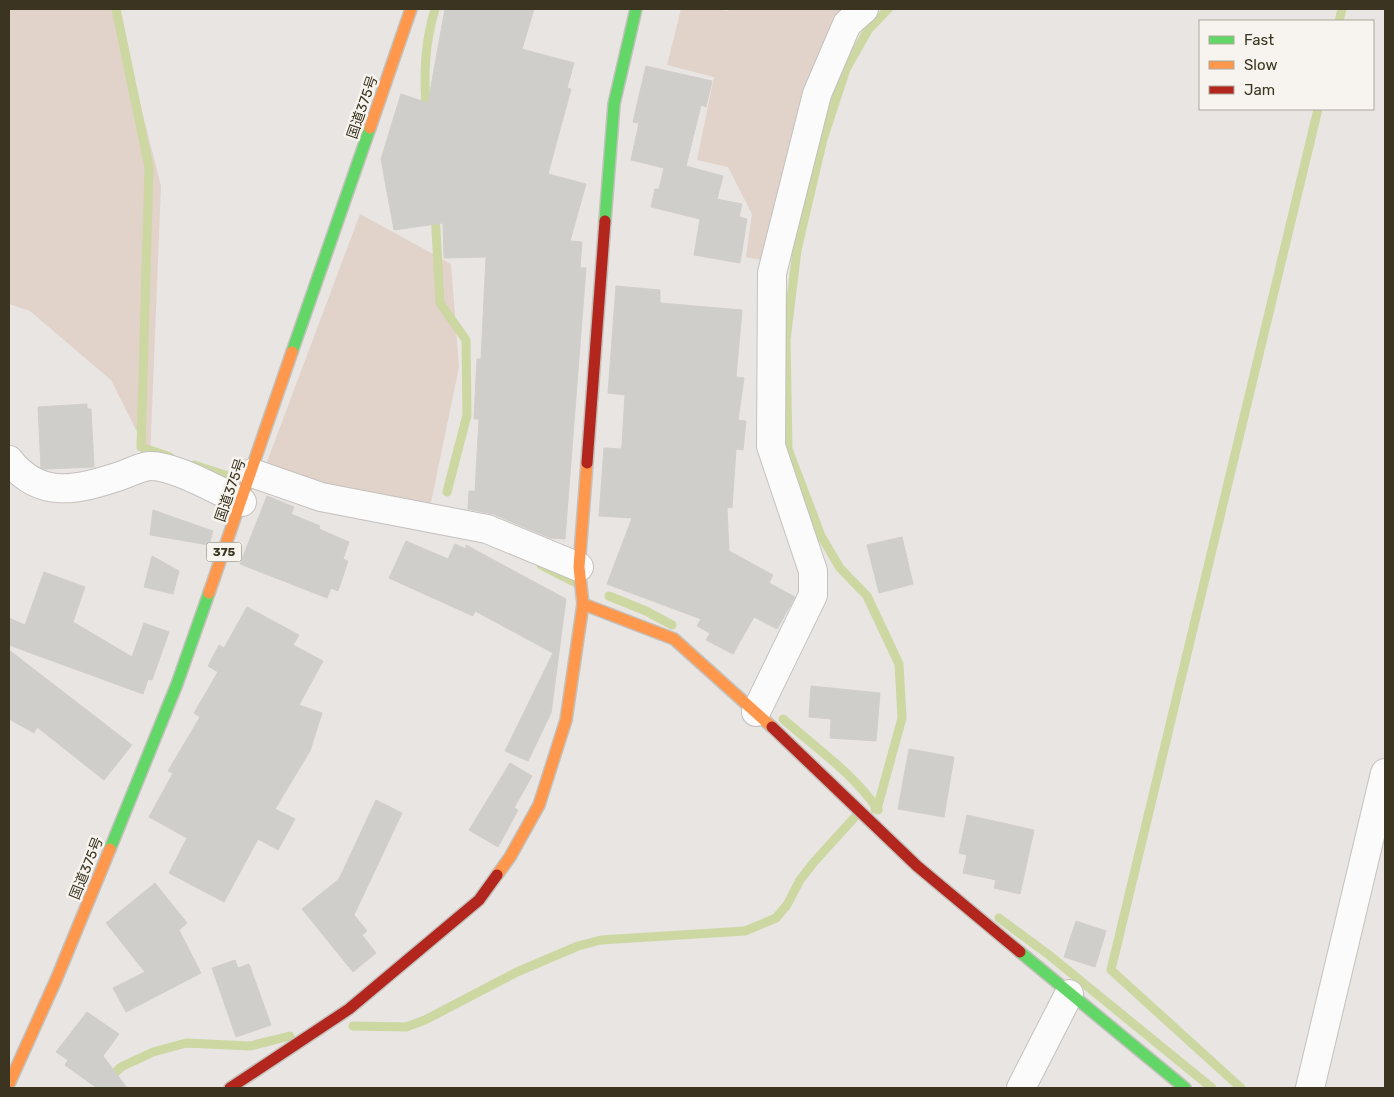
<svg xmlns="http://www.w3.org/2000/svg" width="1394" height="1097" viewBox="0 0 1394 1097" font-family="Rubik,'Noto Sans JP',sans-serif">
<rect width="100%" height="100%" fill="#e8e5e2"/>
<g fill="#e1d2ca">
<path d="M9 9H116L161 186 150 458 111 380 30 311 9 304Z"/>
<path d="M681 9H719L727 11 730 9H853L768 261 746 257 752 214 728 167 697 160 714 77 667 65Z"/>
<path d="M360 214 451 264 459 367 429 512 264 470Z"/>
</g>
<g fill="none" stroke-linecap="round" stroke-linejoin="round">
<g stroke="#cdd7a2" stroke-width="9">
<path d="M116 9 149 167 141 447 170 457"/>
<path d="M1339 21 1342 9"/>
<path d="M427 112C423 78 425 42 435 9"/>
<path d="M435 212 440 303 466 340 467 415 447 492"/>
<path d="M194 465 228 476"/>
<path d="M541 565 574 582"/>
<path d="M609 596 646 611 672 625"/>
<path d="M783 719C815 747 854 774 878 810"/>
<path d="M875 809H877L902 718 899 664 867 596 840 568 821 536 788 449 786 340 797 250 823 139 846 69 868 30 888 9"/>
<path d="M999 918 1049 955 1212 1088"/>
<path d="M353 1026 406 1027 425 1020 517 972 578 946 601 940 745 931 776 918 787 905 800 880 814 862 854 818"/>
<path d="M100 1088 121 1067 153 1052 186 1043 250 1046 290 1036"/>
<path d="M1241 1088 1111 970 1318 109"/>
</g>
</g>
<g fill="#d0cecb" stroke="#d1cecb">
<path d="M445 9H534L522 49 574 63 567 88 571 89 548 174 586 184 570 241 582 242 580 268H586L565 539 550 538 493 514 468 509 469 491H475L479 419H474L477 359H481L486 257 444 258 443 223 394 230 381 159 401 94 428 103Z"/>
<path d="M646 66 712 81 706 107 701 105 686 166 723 176 717 199 742 204 739 217 747 219 740 263 694 255 700 219 651 207 655 189H659L664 168 631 160 639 123 633 122Z"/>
<path d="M616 286 660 290V303L742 310 736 377 744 378 738 420 746 421 743 450 736 449 732 508 727 507 729 551 773 575 769 583 795 597 777 629 754 617 733 654 706 640 710 633 697 626 701 619 607 584 632 518 599 516 604 448 621 449 622 445 625 395 608 393Z"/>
<path d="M87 404V409H91L94 467 46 469 41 468 38 407Z"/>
<path d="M267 496 294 507 291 514 320 526 319 529 349 542 343 559 348 561 338 591 331 588 327 598 240 564Z"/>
<path d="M153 510 213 531 209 545 150 535Z"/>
<path d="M902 537 913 584 879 593 867 545Z"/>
<path d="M406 541 448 559 455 544 466 549V545L566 599 551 713 528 761 505 751 553 653 475 611 473 616 389 578Z"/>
<path d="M152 556 179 571 173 594 144 587Z"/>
<path d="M44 572 85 587 73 622 132 657 144 623 169 632 152 680 148 679 143 694 9 645V618L25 625Z"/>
<path d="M247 607 299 635 293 645 323 661 299 705 322 713 310 751 275 809 295 819 278 850 258 839 224 902 169 873 187 838 149 817 173 773 168 771 200 717 194 713 218 672 208 666 219 645 224 648Z"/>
<path d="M9 650 132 745 104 780 37 727 34 733 9 719Z"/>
<path d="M811 686 880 693 876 741 830 738 831 719 809 717Z"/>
<path d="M909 749 954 757 944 817 898 809Z"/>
<path d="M510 763 532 776 514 808 518 810 498 847 469 830Z"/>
<path d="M376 800 402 813 354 915 367 931 362 935 376 953 353 972 302 909 339 879Z"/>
<path d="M967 815 1034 830 1020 894 994 888 996 880 963 873 967 855 959 853Z"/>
<path d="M155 883 187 923 179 930 201 973 126 1012 113 988 145 972 106 923Z"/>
<path d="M1076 921 1106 931 1095 967 1064 957Z"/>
<path d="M235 960 238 968 249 964 271 1025 236 1037 212 968Z"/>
<path d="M87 1012 119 1034 103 1056 127 1088H97L65 1065 68 1060 56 1052Z"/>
</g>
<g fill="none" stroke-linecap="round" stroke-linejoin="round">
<g stroke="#c4c1be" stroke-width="30">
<g id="street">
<path d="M9 460C40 500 78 490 120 476 129 473 140 467 149 466 172 464 220 492 242 502"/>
<path d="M252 473 321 497 487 529 579 567"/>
<path d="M756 712 813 595V571L771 446 772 273 817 94 847 24 864 9"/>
<path d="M1021 1088 1069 994"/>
<path d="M1310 1088 1385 773"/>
</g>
</g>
<g stroke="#c3c1bc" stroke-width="14">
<g id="fast">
<path d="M605 221 614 104 636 9"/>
<path d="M292 352 370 128"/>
<path d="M110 849 177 684 209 593"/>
<path d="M1020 952 1185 1088"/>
</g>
</g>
<g stroke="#c3c1bc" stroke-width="14">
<g id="slow">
<path d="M370 128 411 9"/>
<path d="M209 593 292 352"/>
<path d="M583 604 674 639 772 727"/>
<path d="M497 875 510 857 539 805 566 720 583 604 579 567 587 463"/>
<path d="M9 1084 56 980 110 849"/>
</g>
</g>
<g stroke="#c3c1bc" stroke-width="14">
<g id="jam">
<path d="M587 463 605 221"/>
<path d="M772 727 917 866 1020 952"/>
<path d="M230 1088 349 1009 479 900 497 875"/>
</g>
</g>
<use href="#street" stroke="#fcfbfb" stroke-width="28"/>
<use href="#fast" stroke="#63d668" stroke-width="11"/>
<use href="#slow" stroke="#ff974d" stroke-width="11"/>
<use href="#jam" stroke="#b3261e" stroke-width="11"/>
</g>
<g text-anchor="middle" stroke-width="5" stroke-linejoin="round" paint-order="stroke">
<rect fill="#f7f4ef" stroke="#736e5e" stroke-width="1" x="206.5" y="542.5" width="35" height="19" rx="4"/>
<g font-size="12" font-weight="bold" fill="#3b3420">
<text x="224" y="556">375</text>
</g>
<g font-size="14" fill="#3b3420" stroke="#f7f4ef">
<text transform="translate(362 107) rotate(-71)" y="5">国道375号</text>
<text transform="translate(230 490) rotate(-71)" y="5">国道375号</text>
<text transform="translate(86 868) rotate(-68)" y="5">国道375号</text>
</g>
</g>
<rect width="1394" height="1097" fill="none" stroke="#3b3420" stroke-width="20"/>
<rect x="1199" y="20" width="175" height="90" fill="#f7f4ef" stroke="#aca79c"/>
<rect x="1209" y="36" width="25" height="8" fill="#63d668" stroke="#aca79c"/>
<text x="1244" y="45" font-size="15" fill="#3b3420">Fast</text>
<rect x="1209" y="61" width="25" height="8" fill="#ff974d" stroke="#aca79c"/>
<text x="1244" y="70" font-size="15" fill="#3b3420">Slow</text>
<rect x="1209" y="86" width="25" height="8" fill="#b3261e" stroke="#aca79c"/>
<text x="1244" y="95" font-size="15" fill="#3b3420">Jam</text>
</svg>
